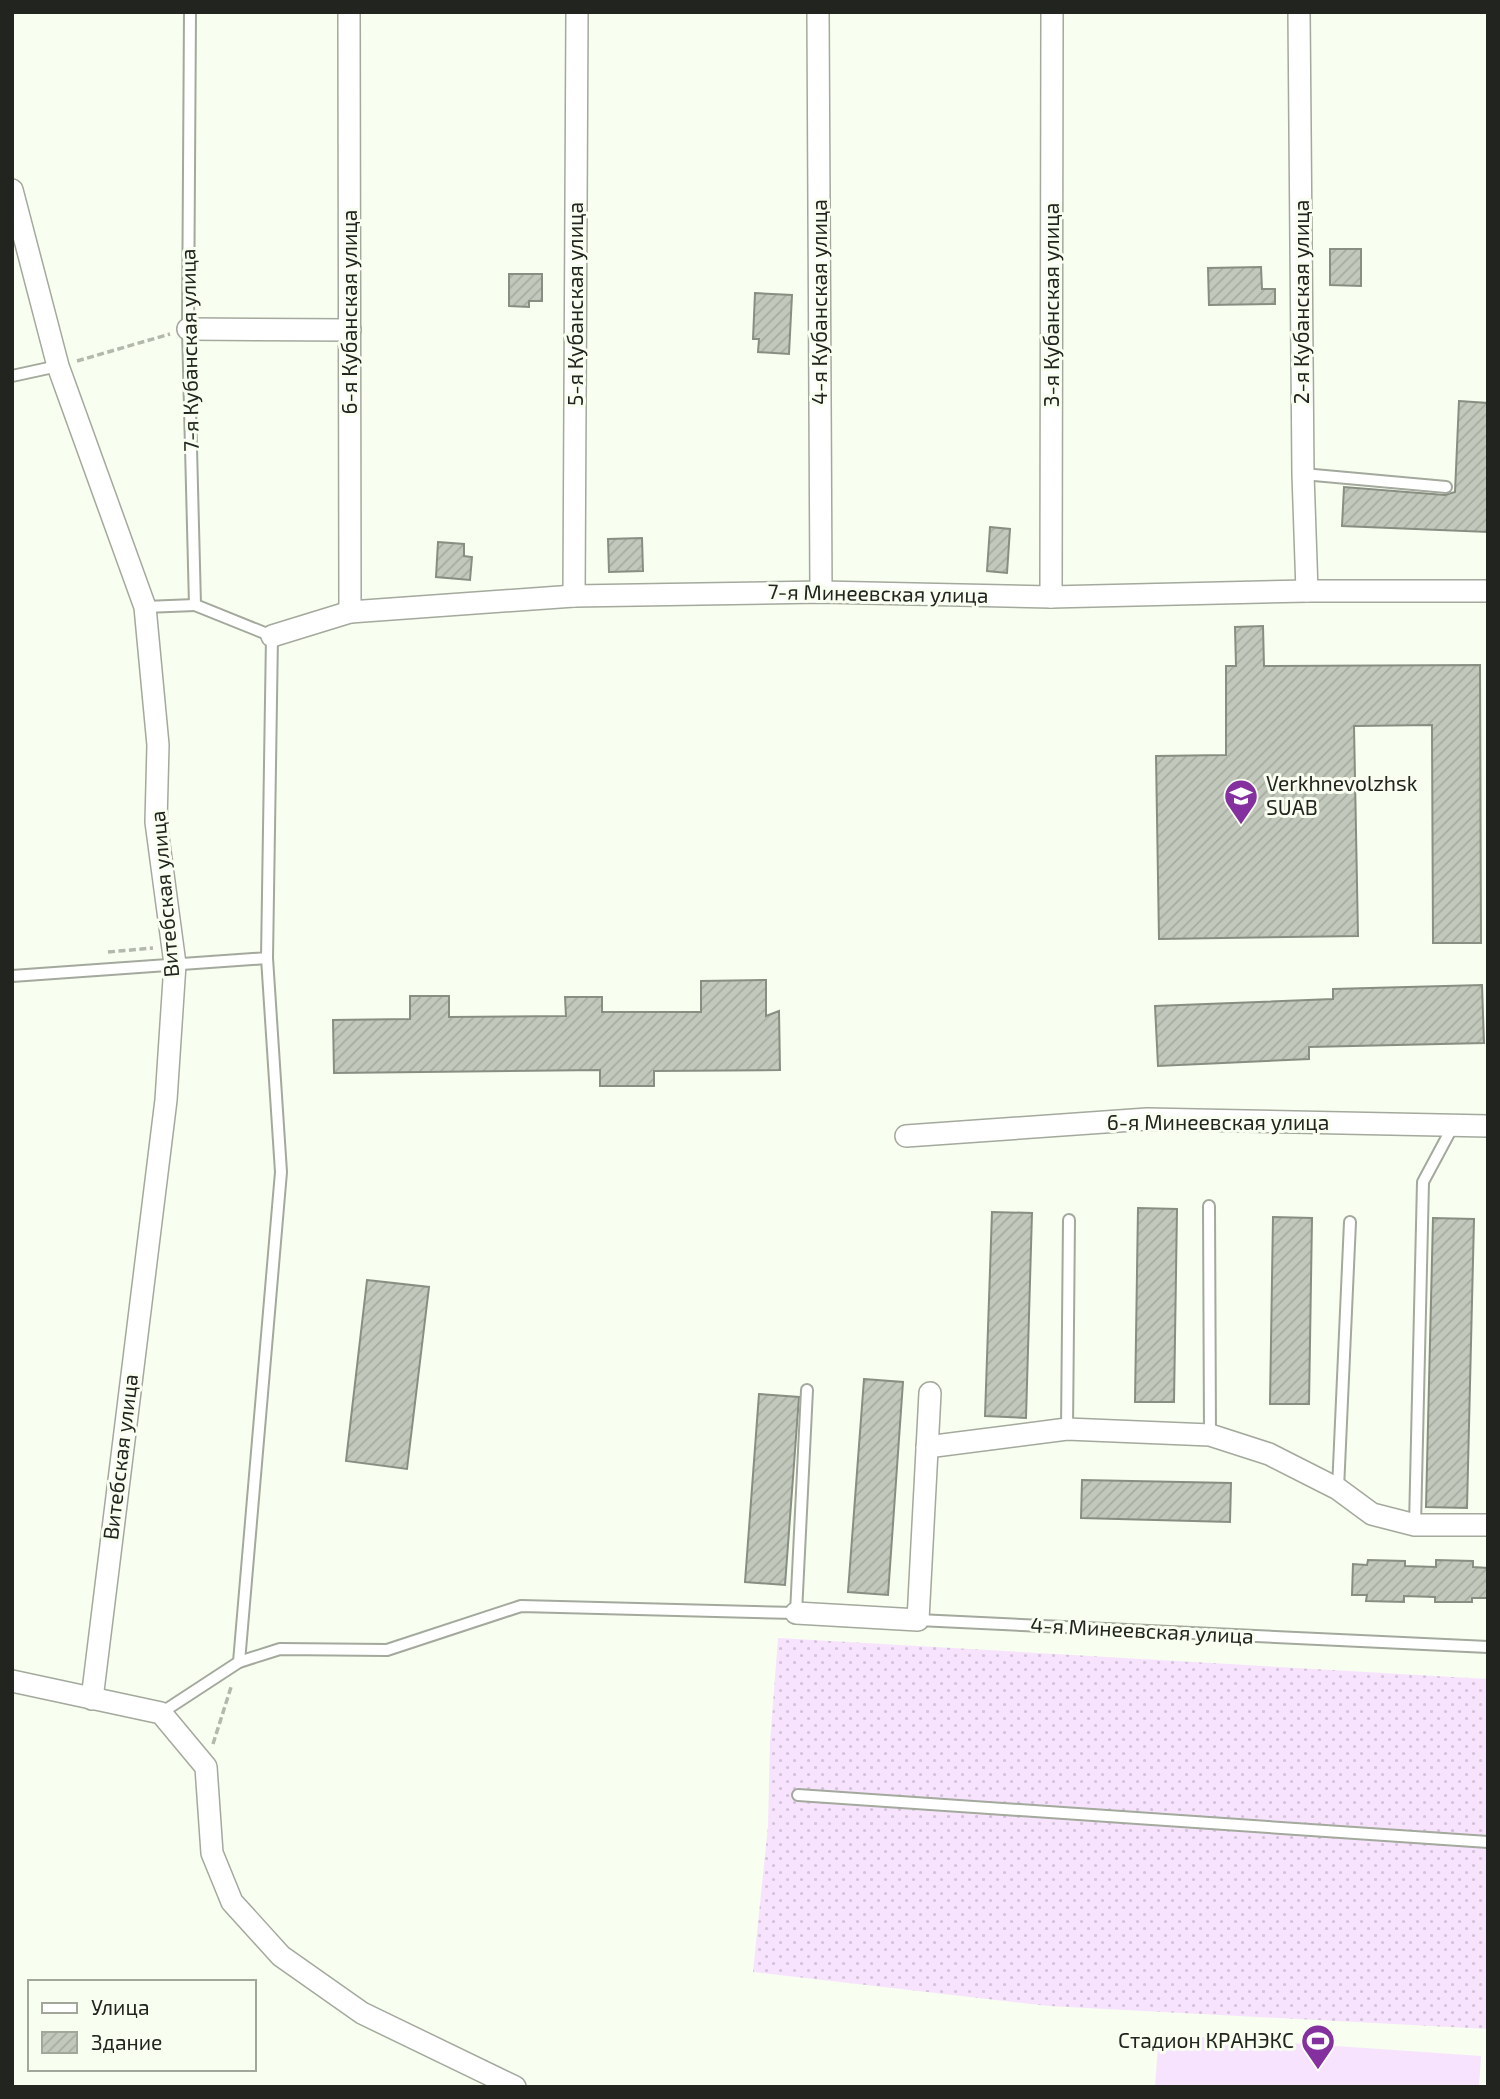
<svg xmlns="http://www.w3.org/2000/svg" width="1500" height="2099" viewBox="0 0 1500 2099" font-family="'Exo 2',sans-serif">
<defs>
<pattern id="grass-dots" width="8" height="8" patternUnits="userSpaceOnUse" patternTransform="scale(1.75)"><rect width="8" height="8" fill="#f7e3fe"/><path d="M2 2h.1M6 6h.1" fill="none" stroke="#d3c3d9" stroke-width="1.8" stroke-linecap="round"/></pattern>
<pattern id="building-hatch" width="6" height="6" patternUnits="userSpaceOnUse" patternTransform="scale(1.75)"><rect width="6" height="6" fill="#c2c8bb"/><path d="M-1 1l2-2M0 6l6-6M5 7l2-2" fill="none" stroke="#a6aca0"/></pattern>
</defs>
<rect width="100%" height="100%" fill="#f8fef0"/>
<path fill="url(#grass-dots)" d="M778 1638 1488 1679V2029L1049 2006 753 1972 768 1826 770 1743Z"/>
<path fill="#f7e3fe" d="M1159 2034 1481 2056 1479 2087H1155Z"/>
<g fill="url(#building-hatch)" stroke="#898e82" stroke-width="2">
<path d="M1330 249H1361V286L1330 285Z"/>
<path d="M1261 267 1262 289H1275V304L1209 305 1208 268Z"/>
<path d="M509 274H542V301H529V307L509 306Z"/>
<path d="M755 293 792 295 789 354 758 352 759 339H753Z"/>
<path d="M1459 401 1488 403V532L1342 526 1344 487 1445 495 1455 492Z"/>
<path d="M990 527 1010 529 1007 573 987 571Z"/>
<path d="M642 538 643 571 609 572 608 539Z"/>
<path d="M438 542 464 544V556L472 557 470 580 436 577Z"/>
<path d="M1263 626 1264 666 1480 665 1481 943H1433L1432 725 1354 726 1358 936 1159 939 1156 756 1226 755V666H1236L1235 627Z"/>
<path d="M766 980V1016L779 1011 780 1070 654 1071V1086H600V1070L334 1073 333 1020 410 1019V996H449V1017L566 1016 565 997H602V1012H701V981Z"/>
<path d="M1482 985 1484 1043 1309 1047V1059L1158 1066 1155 1006 1333 999V989Z"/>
<path d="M1138 1208 1177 1209 1174 1402H1135Z"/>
<path d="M992 1212 1032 1213 1026 1418 985 1416Z"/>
<path d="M1273 1217 1312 1218 1309 1404H1270Z"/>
<path d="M1433 1218 1474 1219 1467 1508 1426 1507Z"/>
<path d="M367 1280 429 1287 407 1469 346 1461Z"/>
<path d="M864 1379 903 1382 888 1595 848 1592Z"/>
<path d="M759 1394 799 1397 785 1585 745 1582Z"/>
<path d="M1082 1480 1231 1483 1230 1522 1081 1518Z"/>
<path d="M1368 1560 1405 1561V1566L1436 1567V1560L1473 1561V1567L1488 1568V1598H1472V1602H1435V1597L1404 1596V1602L1366 1601 1367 1595H1352L1353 1564 1367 1565Z"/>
</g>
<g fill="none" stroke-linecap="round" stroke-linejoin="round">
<g stroke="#a3a99c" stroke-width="14">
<g id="lane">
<path d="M12 376 58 366"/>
<path d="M1303 474 1446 487"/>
<path d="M145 607 195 605"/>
<path d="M12 976 267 958 272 636 195 605 188 329 190 12"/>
<path d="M1209 1206 1210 1435"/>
<path d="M1067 1429 1069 1220"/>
<path d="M1338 1489 1350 1222"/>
<path d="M1415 1525 1423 1182 1453 1126"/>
<path d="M918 1620 1488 1647"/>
<path d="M239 1662 280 1649 387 1650 521 1606 796 1613 807 1390"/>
<path d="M161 1713 239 1662 281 1172 267 958"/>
<path d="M798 1795 1488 1842"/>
</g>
</g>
<g stroke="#a3a99c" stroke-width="24">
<g id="street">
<path d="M349 12 350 612"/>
<path d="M818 12 821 592"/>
<path d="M1299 12 1303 474 1307 591"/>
<path d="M12 190 58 366 145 607 158 745 156 822 175 964 166 1100 92 1699"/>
<path d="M188 329 350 330"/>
<path d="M574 596 577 12"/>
<path d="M1051 597 1052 12"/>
<path d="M272 636 350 612 574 596 821 592 1051 597 1307 591H1488"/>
<path d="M906 1136 1147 1119 1488 1126"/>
<path d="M927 1447 1067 1429 1210 1435 1269 1454 1338 1489 1372 1514 1415 1525H1488"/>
<path d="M796 1613 918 1620 930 1393"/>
<path d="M12 1681 161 1713 206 1767 212 1853 232 1902 281 1956 362 2013 515 2087"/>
</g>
</g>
<g stroke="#b4b9ae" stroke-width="3.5" stroke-dasharray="7 3.5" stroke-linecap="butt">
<path d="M77 361 170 334"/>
<path d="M108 952 153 948"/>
<path d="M213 1744 232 1684"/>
</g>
<use href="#lane" stroke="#fff" stroke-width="10"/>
<use href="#street" stroke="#fff" stroke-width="21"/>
</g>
<defs>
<g id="university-pin" transform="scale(1.75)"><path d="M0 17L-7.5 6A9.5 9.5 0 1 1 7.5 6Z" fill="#84309e" stroke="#f8fef0"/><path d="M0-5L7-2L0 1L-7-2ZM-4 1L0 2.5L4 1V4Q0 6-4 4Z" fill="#fff"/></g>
<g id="stadium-pin" transform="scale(1.75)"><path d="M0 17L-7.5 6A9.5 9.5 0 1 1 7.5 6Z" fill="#84309e" stroke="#f8fef0"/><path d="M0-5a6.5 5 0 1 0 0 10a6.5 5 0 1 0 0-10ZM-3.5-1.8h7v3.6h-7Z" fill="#fff"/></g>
</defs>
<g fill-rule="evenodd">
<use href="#university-pin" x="1241" y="796"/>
<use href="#stadium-pin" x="1318" y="2041"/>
</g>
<g text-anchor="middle" stroke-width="6" stroke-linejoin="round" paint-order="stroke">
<g font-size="21" fill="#22241f" stroke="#f8fef0">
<text transform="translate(820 302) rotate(-90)" y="7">4-я Кубанская улица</text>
<text transform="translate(1302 302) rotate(-90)" y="7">2-я Кубанская улица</text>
<text transform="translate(576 304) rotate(-90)" y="7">5-я Кубанская улица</text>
<text transform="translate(1052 305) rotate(-90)" y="7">3-я Кубанская улица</text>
<text transform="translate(350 312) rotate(-90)" y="7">6-я Кубанская улица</text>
<text transform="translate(190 350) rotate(-91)" y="7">7-я Кубанская улица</text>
<text transform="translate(878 594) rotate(1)" y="7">7-я Минеевская улица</text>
<text transform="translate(165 894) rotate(-95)" y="7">Витебская улица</text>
<text x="1218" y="1130">6-я Минеевская улица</text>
<text transform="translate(121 1457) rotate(-83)" y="7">Витебская улица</text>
<text transform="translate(1142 1631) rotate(3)" y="7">4-я Минеевская улица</text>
</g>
<g font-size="21" fill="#22241f" stroke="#f8fef0" text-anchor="start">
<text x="1266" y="791">Verkhnevolzhsk<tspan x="1266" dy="24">SUAB</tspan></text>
<text x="1294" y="2048" text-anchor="end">Стадион КРАНЭКС</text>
</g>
</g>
<rect width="1500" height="2099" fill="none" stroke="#22241f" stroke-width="28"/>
<rect x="28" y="1980" width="228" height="91" fill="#f8fef0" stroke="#a2a79c" stroke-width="2"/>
<rect x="42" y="2003" width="35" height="10" fill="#ffffff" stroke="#a2a79c" stroke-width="2"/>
<text x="91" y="2015" font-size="21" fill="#22241f">Улица</text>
<rect x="42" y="2032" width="35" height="21" fill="url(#building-hatch)" stroke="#a2a79c" stroke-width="2"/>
<text x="91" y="2050" font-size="21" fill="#22241f">Здание</text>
</svg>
